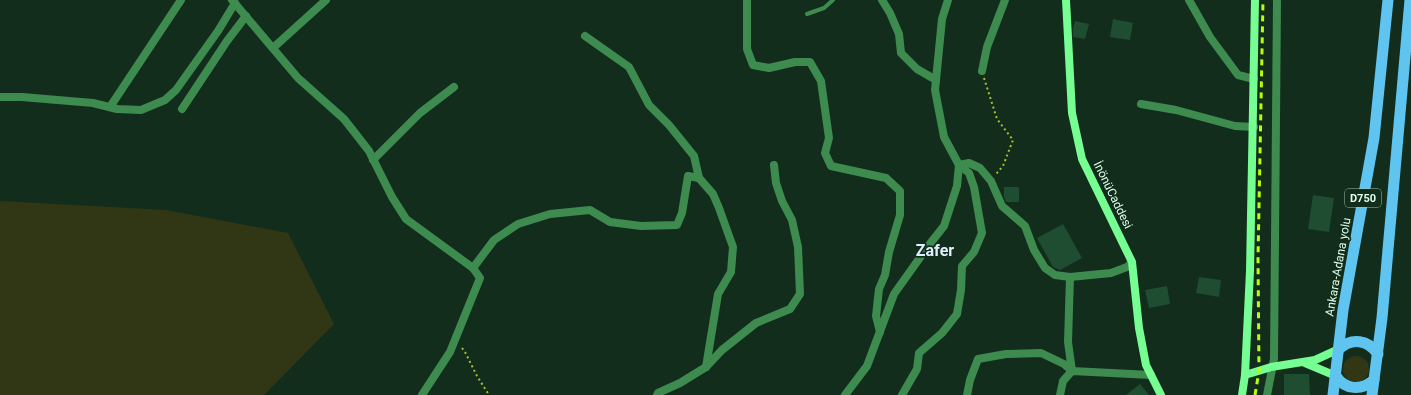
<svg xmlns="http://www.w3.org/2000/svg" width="1411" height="395" viewBox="0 0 1411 395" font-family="Roboto,sans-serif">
<rect width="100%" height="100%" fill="#122d1c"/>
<g fill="#313715">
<path d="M0 201 166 210 288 233 334 324 264 395H0Z"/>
<circle cx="1356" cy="369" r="13"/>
</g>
<g fill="#1e4d31">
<path d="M1113 19 1133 23 1130 40 1110 37Z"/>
<path d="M1075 21 1089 24 1085 39 1073 37V29Z"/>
<path d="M1004 187H1019V202H1006L1004 197Z"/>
<path d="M1313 195 1334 198 1329 232 1308 229Z"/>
<path d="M1063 224 1082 258 1060 270 1053 267 1037 238Z"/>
<path d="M1199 277 1221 280 1219 297 1196 293Z"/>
<path d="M1167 286 1170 304 1149 308 1145 290Z"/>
<path d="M1284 374H1309L1310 395H1284Z"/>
<path d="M1140 384 1149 395H1126Z"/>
</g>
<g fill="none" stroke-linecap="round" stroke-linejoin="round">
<g stroke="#adbe32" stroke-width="2" stroke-dasharray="2 3" stroke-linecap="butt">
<path d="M984 78 997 119 1013 140 1003 166 996 174"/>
<path d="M462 348 465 352 477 376 489 395"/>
</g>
<path stroke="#3e8b4f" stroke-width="4" d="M807 14 824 8 833 0"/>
<g stroke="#3e8b4f" stroke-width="8">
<path d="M747 0V49L753 65 769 68 795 62H810L821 81 829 138 825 153 831 166 886 178 900 191V215L889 252 885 275 879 289 876 316 880 332"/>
<path d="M882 0 890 13 899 34 901 53 917 69 936 80"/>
<path d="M1189 0 1210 37 1238 75 1254 79"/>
<path d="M585 36 629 67 649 105 669 125 694 156 699 178"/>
<path d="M273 48 326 0"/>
<path d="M982 71 987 47 1005 0"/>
<path d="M0 97H22L93 103 117 109 141 110 165 100 176 90 218 31 235 3"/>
<path d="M1141 104 1176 110 1235 126 1254 127"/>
<path d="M110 107 181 0"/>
<path d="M182 109 227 41 246 16"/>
<path d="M373 160 420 113 454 87"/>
<path d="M473 268 494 240 518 224 550 214 590 210 610 222 641 226 677 225 682 213 688 176 699 178 713 194 719 208 733 247 731 272 718 294 706 367"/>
<path d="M1070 277 1068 342 1072 371"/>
<path d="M657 395 658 393 680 383 706 367 722 350 756 323 790 309 800 294 798 247 792 220 782 201 776 183 774 165"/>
<path d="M902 395 917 369 919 353 942 333 957 314 961 290 962 266 974 252 982 233 974 187 969 173 959 165 969 163 980 168 991 181 1002 206 1025 226 1034 250 1045 268 1055 275 1070 277 1111 273 1127 267 1132 262"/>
<path d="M967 395 970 380 978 359 1006 354 1041 353 1064 364 1072 371"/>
<path d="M1060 395 1063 381 1072 371 1151 375"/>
<path d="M1267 395 1274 359 1277 0"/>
</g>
<g stroke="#3e8b4f" stroke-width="8">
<path d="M232 0 298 78 344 119 369 151 392 197 406 219 473 268 480 278 450 352 422 395"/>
<path d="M845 395 867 366 894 294 929 245 944 226 957 186 959 165 944 137 935 90 942 19 948 0"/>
</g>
<g stroke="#76fe93" stroke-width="8">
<path d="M1066 0 1072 113 1082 159 1132 262 1139 328 1146 365 1161 395"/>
<path d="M1305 363 1336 376"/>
<path d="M1245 375 1271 367 1315 360 1339 349"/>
<path d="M1242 395 1245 375 1250 271 1255 0"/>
</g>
<g stroke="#60c4f0" stroke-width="11">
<path d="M1339 349C1352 337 1368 340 1378 354"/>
<path d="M1336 376C1345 390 1361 391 1374 380"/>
<path d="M1333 395 1343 310 1374 138 1388 0"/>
<path d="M1372 395 1382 318 1410 0"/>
</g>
<path stroke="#b7fd0c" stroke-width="3" stroke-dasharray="6 5" stroke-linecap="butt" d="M1255 395 1259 371 1258 258 1263 0"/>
</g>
<g text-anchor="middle" stroke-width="3.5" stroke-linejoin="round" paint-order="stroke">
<rect fill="#122d1c" stroke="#a1c0ab" stroke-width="1" x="1345" y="189" width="36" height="18" rx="3"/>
<g font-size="11" font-weight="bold" fill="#deffe8">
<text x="1363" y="202">D750</text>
</g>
<g font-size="12" fill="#deffe8" stroke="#122d1c">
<text transform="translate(1113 195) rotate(64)" y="4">İnönüCaddesi</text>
<text transform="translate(1338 267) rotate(-80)" y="4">Ankara-Adana yolu</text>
</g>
<g font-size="16" font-weight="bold" fill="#e0eeff" stroke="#122d1c">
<text x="935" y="256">Zafer</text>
</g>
</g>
</svg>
